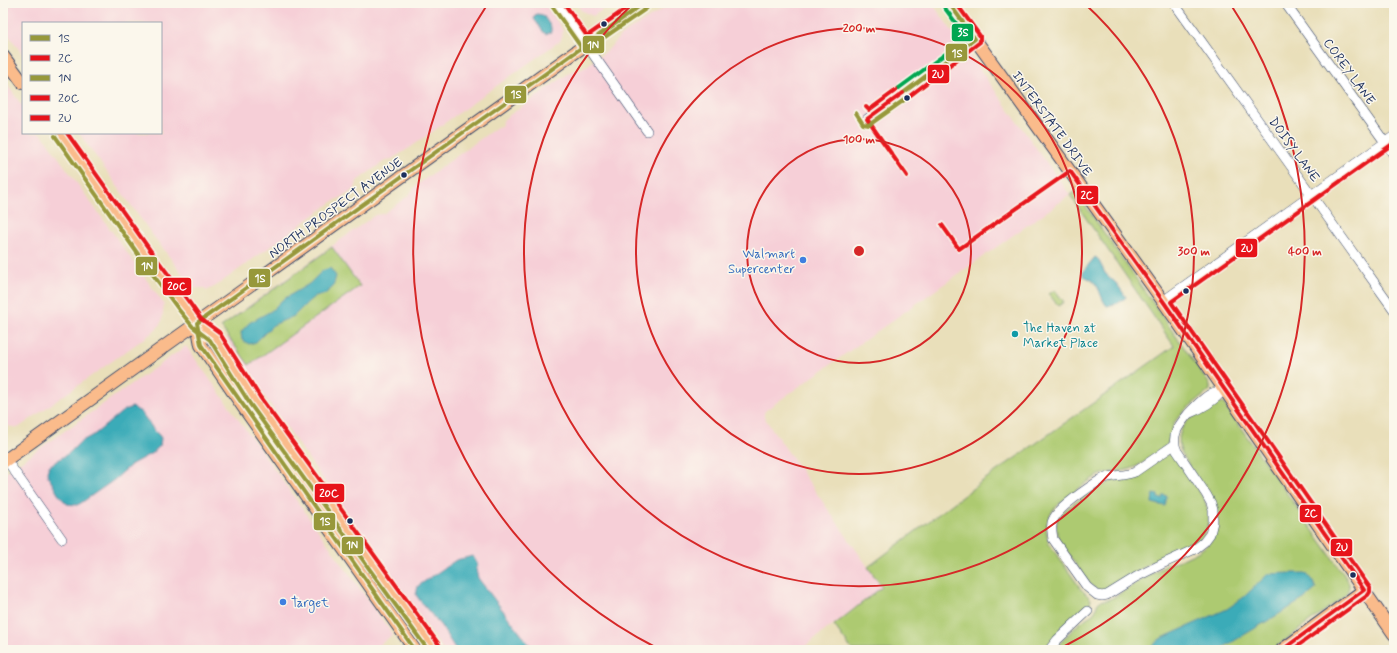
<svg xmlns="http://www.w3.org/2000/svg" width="1397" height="653" viewBox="0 0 1397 653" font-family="Mynerve,sans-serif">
<rect width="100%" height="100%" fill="#fbf7ec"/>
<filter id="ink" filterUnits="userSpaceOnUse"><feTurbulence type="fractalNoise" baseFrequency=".025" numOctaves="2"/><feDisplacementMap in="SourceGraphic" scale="8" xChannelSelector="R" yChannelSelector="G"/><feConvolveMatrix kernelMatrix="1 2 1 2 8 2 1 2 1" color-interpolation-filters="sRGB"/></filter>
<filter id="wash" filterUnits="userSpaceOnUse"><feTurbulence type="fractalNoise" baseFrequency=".012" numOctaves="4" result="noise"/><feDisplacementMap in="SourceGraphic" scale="16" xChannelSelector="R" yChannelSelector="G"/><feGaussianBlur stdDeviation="0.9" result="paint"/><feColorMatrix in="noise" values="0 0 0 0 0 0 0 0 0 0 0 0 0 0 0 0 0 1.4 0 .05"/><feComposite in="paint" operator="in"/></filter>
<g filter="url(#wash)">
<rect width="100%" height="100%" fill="#e9dfba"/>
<g fill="#f6cfd7">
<path d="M13 3H545L563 30 561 40 411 147 392 159 386 160 357 181 355 189 344 196 332 202 216 286 206 291 204 288H193L151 233 79 133H161V23H23V55L3 27V14Z"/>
<path d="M575 3H613L593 16 582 11Z"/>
<path d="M672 3H932L1070 195 766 410 764 413V417L770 426 882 587 800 650H443L258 387 227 341 228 325 236 315 375 215 383 214 408 196 418 184 497 127 501 126 504 119 572 71 582 69 607 51 620 36Z"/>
<path d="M3 79 23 107V133H41L164 304 162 321 156 330 18 428 3 425Z"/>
<path d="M186 346 393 635 372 650H3V474Z"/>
</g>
<g fill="#adca71" stroke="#647c68">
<path d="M1075 192 1080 198 1210 385V390C1199 400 1185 408 1176 420 1170 428 1172 438 1166 446 1155 453 1143 465 1130 469 1121 472 1112 471 1103 474 1093 477 1085 484 1077 490 1057 505 1040 515 1049 544L1081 589 1091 599 1090 604 1085 609 1045 650H852L834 625 882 587 868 567 984 480 1174 346 1070 195Z"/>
<path d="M332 247 360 286 249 365 221 327Z"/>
<path d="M1055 290 1064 302 1058 306 1049 294Z"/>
<path d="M1217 402 1224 404 1347 579C1351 586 1349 591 1343 597L1272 650H1054C1064 639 1073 628 1084 620 1087 617 1092 615 1094 613 1097 609 1096 604 1099 602 1102 599 1107 601 1111 599 1128 589 1143 578 1160 569 1188 554 1223 552 1217 510L1182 454 1178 442 1181 430 1187 421Z"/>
<path d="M1169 454 1172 455 1177 460 1205 500 1209 516 1207 527 1203 536 1194 545 1149 564 1105 591 1101 592 1091 586 1058 539 1056 526 1057 520 1065 510 1097 488 1112 481 1132 478 1164 456Z"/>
</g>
<g fill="#3babb8" stroke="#2b6d8b">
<path d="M537 14 543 15 551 27V32L545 34 534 19 535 16Z"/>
<path d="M1095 257 1098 259 1105 273 1117 284 1126 297C1121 303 1114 305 1107 306 1098 296 1102 282 1083 276V271Z"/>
<path d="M330 268 336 276 333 287 325 294 315 296 309 301 294 316 273 325 256 342 249 344 242 340 241 332 249 323 271 311 282 300 309 284 322 271Z"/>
<path d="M132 407 141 412 154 430 159 435 161 438 160 446 152 453 132 464 114 480 81 503 77 505 67 504 58 494 48 476 47 472 49 466 69 453 80 442 95 434 123 411Z"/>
<path d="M1153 494 1158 495V498L1162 499 1163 495 1167 496 1165 506 1152 503Z"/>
<path d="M473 556 478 565 476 569 478 578 531 647 532 650H456L441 626 421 602 416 595 418 586 456 560Z"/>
<path d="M1290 573H1306L1313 582 1316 589 1304 599 1219 650H1148L1160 639 1227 609 1244 597 1268 574Z"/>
</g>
</g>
<g filter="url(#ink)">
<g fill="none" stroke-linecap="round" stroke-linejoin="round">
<g stroke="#3a496c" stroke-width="10">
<g id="minor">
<path d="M557 3 647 131"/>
<path d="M1174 3 1394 310"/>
<path d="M1285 3 1394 155"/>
<path d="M867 119 975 39"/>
<path d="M1163 301 1394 136"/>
<path d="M1190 413C1204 408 1214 401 1224 390"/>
<path d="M1174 445 1135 472C1124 477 1111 474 1100 480 1088 488 1060 506 1054 518 1050 524 1052 532 1053 539L1087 587 1097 595 1102 596 1107 595 1136 577 1162 564 1195 549 1204 542 1210 534 1213 522V510L1211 503 1206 494 1177 451C1170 436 1179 425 1188 414 1195 407 1202 398 1212 393 1215 392 1220 391 1224 390"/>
<path d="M3 455 62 539"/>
<path d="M1049 650 1057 640 1088 611"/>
</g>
</g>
<g stroke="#3a496c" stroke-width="14">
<g id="major">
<path d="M949 3 1163 301 1394 634"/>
<path d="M3 56 23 83"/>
<path d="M60 133 145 254 184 306 197 323 214 336 255 400 435 650"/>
<path d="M197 323 201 345 244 408 415 650"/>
<path d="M3 462 644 3"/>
<path d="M1282 650 1364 590"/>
</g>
</g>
<use href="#minor" stroke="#fff" stroke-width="9"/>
<use href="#major" stroke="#fabb8b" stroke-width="12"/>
<g stroke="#fbf7ec" stroke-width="7">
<g id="bus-1">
<path d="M903 93 975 39 949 3"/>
<path d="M415 650 201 345 197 323 644 3"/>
</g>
</g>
<g stroke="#fbf7ec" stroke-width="7">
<g id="bus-2">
<path d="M903 93 867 119 907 176"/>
<path d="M942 225 959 249 1070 171 1163 301 1364 590 1282 650"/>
</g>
</g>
<g stroke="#fbf7ec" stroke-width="7">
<g id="bus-3">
<path d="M552 6 581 47 586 50 647 8"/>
<path d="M856 113 863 124 869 125 907 98"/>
<path d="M55 136 140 257 179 310 193 327 210 340 250 404 428 650"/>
</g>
</g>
<g stroke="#fbf7ec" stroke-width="7">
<g id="bus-4">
<path d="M564 3 587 36 634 3"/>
<path d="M866 107 869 110 899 88"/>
<path d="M67 133 150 250 189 302 201 319 219 332 260 397 440 646"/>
</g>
</g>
<g stroke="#fbf7ec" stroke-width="7">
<g id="bus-5">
<path d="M907 98 980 42V36L956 3"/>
<path d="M1292 650 1368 595 1370 592V588L1171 302 1394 143"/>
</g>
</g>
<g stroke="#fbf7ec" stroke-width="7">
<path id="bus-6" d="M899 88 967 38 944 7"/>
</g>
<use href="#bus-1" stroke="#97983b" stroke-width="4"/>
<use href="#bus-2" stroke="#e7131a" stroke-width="4"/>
<use href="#bus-3" stroke="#97983b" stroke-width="4"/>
<use href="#bus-4" stroke="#e7131a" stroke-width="4"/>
<use href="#bus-5" stroke="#e7131a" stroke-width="4"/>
<use href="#bus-6" stroke="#00a651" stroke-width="4"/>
</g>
</g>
<g fill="none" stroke="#d62828" stroke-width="2">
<circle cx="859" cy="251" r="112"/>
<circle cx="859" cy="251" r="223"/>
<path d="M1085 4A335 335 0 1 1 633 4"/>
<path d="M657 648A446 446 0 0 1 487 5M1231 5A446 446 0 0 1 1061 648"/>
</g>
<g fill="#1b2f5e" stroke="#fbf7ec" stroke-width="1.5">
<circle cx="604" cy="24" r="3.5"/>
<circle cx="907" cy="98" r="3.5"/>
<circle cx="404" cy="175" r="3.5"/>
<circle cx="1186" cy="291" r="3.5"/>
<circle cx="350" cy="521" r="3.5"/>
<circle cx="1353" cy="575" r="3.5"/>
</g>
<g fill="#3f7fe0" stroke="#fbf7ec" stroke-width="1.5">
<circle cx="803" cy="260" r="4"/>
<circle cx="283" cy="602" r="4"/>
</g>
<circle fill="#0f9aa8" stroke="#fbf7ec" stroke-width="1.5" cx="1015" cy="334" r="4"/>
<g text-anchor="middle" stroke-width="3" stroke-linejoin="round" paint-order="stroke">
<g font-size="13" fill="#1b2f5e" stroke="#fbf7ec">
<text transform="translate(1350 71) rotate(54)" y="5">COREY LANE</text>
<text transform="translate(1053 123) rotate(54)" y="5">INTERSTATE DRIVE</text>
<text transform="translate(1295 149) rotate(54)" y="5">DOISY LANE</text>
<text transform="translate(335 207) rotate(-36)" y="5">NORTH PROSPECT AVENUE</text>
</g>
<g font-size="13" fill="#366cbe" stroke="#fbf7ec" text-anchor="end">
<text x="795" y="258">Walmart<tspan x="795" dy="15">Supercenter</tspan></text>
<text x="291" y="607" text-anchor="start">Target</text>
</g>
<g font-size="13" fill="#0d838f" stroke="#fbf7ec" text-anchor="start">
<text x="1023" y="332">The Haven at<tspan x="1023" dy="15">Market Place</tspan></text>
</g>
</g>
<circle cx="859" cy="251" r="6" fill="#d62828" stroke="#fbf7ec" stroke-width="2"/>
<g font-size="12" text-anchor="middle" font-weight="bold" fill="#d62828" stroke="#fbf7ec" stroke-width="3" stroke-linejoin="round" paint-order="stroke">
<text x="859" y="32">200 m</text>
<text x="859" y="143">100 m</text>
<text x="1194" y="255">300 m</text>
<text x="1305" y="255">400 m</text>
</g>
<g stroke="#fbf7ec" stroke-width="1.5">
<rect x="951" y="23" width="23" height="19" rx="4" fill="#00a651"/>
<rect x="582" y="35" width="23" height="19" rx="4" fill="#97983b"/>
<rect x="945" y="43" width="23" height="19" rx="4" fill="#97983b"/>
<rect x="927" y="64" width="23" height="20" rx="4" fill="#e7131a"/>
<rect x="504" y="85" width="23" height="19" rx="4" fill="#97983b"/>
<rect x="1076" y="185" width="23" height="20" rx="4" fill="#e7131a"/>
<rect x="1235" y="238" width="23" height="20" rx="4" fill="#e7131a"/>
<rect x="135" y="256" width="23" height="20" rx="4" fill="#97983b"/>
<rect x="248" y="268" width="23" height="20" rx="4" fill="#97983b"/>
<rect x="162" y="277" width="30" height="19" rx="4" fill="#e7131a"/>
<rect x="314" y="483" width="31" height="20" rx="4" fill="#e7131a"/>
<rect x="1299" y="504" width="23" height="19" rx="4" fill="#e7131a"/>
<rect x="313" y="512" width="23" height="19" rx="4" fill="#97983b"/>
<rect x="341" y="536" width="23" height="19" rx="4" fill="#97983b"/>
<rect x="1330" y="538" width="23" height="19" rx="4" fill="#e7131a"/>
</g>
<g font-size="11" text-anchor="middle" font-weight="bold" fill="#fff">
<text x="963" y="36">3S</text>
<text x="593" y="49">1N</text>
<text x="957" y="57">1S</text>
<text x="938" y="78">2U</text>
<text x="516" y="98">1S</text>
<text x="1087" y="199">2C</text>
<text x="1247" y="252">2U</text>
<text x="147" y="270">1N</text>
<text x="260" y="282">1S</text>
<text x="177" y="290">20C</text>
<text x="329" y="497">20C</text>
<text x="1311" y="517">2C</text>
<text x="325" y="525">1S</text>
<text x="352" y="549">1N</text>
<text x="1342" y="551">2U</text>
</g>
<rect width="1397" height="653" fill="none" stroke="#fbf7ec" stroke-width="16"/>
<rect x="22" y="22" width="140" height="112" fill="#fbf7ec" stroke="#a1a7b3"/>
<rect x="30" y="35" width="20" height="6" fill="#97983b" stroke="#a1a7b3"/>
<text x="58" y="42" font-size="12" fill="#1b2f5e">1S</text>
<rect x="30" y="55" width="20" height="6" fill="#e7131a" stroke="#a1a7b3"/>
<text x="58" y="62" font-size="12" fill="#1b2f5e">2C</text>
<rect x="30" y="75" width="20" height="6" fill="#97983b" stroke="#a1a7b3"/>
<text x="58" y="82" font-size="12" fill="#1b2f5e">1N</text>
<rect x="30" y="95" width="20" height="6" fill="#e7131a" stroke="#a1a7b3"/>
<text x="58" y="102" font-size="12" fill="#1b2f5e">20C</text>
<rect x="30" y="115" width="20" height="6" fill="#e7131a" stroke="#a1a7b3"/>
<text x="58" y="122" font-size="12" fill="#1b2f5e">2U</text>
</svg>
